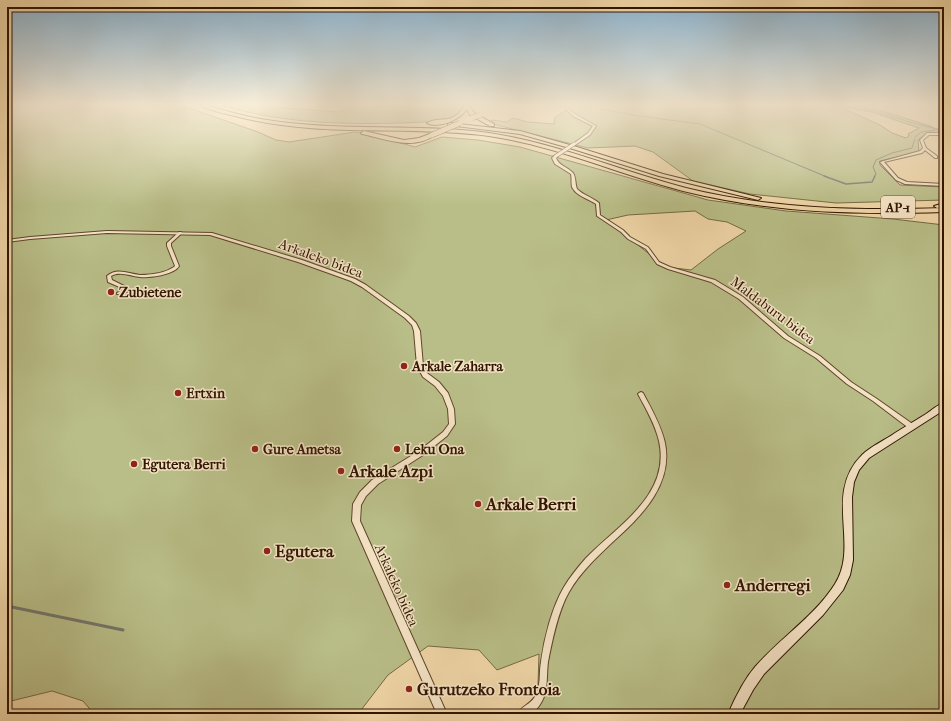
<svg xmlns="http://www.w3.org/2000/svg" width="951" height="721" viewBox="0 0 951 721" font-family="'IM FELL French Canon',serif">
<rect width="100%" height="100%" fill="#f0d6a7"/>
<filter id="stains"><feTurbulence type="fractalNoise" baseFrequency=".005" numOctaves="4"/><feColorMatrix values="0 0 0 0 .2 0 0 0 0 .09 0 0 0 0 .02 0 0 0 .5 -.17"/></filter>
<radialGradient id="worn" r=".72"><stop offset=".6" stop-color="#630" stop-opacity="0"/><stop offset="1" stop-color="#630" stop-opacity=".3"/></radialGradient>
<g fill="#b9be88" stroke="#746a44" fill-rule="evenodd">
<path d="M7 105H180L258 132 276 140 289 142 355 132 369 134 415 147 442 137 478 140 520 147 708 200 786 211 893 219 944 225V714H537L539 654 497 670 479 650 428 646 388 675 358 714H338L300 711 292 714H94L83 701 52 691 7 702ZM695 211 708 219 727 222 746 231 718 249 691 270 666 267 606 220 628 215Z"/>
<path d="M221 105H263L272 107 338 112 360 105 380 106 383 105H464C460 115 454 117 444 121 370 125 293 127 221 105Z"/>
<path d="M563 105H876H874L879 110 930 126 943 133 929 132 918 140 919 152 880 161V165L900 185 944 187V200L836 203 750 194 693 181 653 152 635 146 588 148 489 123 492 120 507 122 513 118 528 122 554 124 555 117 566 111ZM844 107 872 112 919 128 908 134 909 136 906 138 892 133 880 125 844 109Z"/>
</g>
<g fill="none" stroke-linecap="round" stroke-linejoin="round">
<g stroke="#73766c" stroke-width="1">
<path d="M849 105C881 111 911 125 944 130"/>
<path d="M601 109 639 116 700 124 827 177"/>
<path d="M915 137 921 132 935 130"/>
<path d="M874 177 876 174 873 167 876 160 892 153 912 148 915 139"/>
</g>
<path stroke="#73766c" stroke-width="1.5" d="M824 176 846 184 872 182 875 176"/>
<path stroke="#73766c" stroke-width="3" d="M7 606 123 630"/>
<g stroke="#60452a" stroke-width="2">
<g id="minor">
<path d="M562 105H564L575 114 596 126 590 135 575 145 573 144 588 133 593 126 573 116Z"/>
<path d="M927 133H944V135H929L923 140 926 148 937 156V158H935L925 150 922 153 884 162 898 178 907 182 944 184V186L905 184 896 180 880 162 920 151 923 148 920 140Z"/>
<path d="M555 155 558 156 556 158C559 166 568 167 573 173 576 177 575 184 577 189 583 195 592 197 599 203L600 215 623 230 630 237 648 247 659 262 670 267 715 280 743 297 788 336 820 356 851 382 877 399 914 425 915 427 914 429H910L873 401 847 384 816 358 784 338 739 299 711 282 668 269 657 264 646 249 628 239 621 232 597 216 596 204C589 199 576 196 572 187 571 183 572 179 571 174L555 164 552 158Z"/>
<path d="M179 232H181L182 233 171 243V246L179 266C174 275 149 278 140 277 130 276 120 271 111 276L112 280 128 288 127 292 119 294H117V293L123 290 124 289 108 282 107 276C117 267 129 274 140 275 151 275 165 273 174 267L175 266 167 246V243Z"/>
<path d="M641 392 643 393C651 408 661 425 665 443 673 482 644 514 617 538 599 555 581 571 569 592 558 611 552 641 548 662 546 677 549 693 539 706 533 714 527 714 518 714 521 705 533 705 537 692 541 682 539 672 541 662 544 639 552 607 564 587 570 577 578 567 586 558 618 525 671 495 659 441 655 424 646 409 638 394L639 393Z"/>
</g>
</g>
<g stroke="#60452a" stroke-width="2">
<path id="tertiary" d="M107 231 212 233 302 260 355 279 366 285 409 316 416 323 420 331 423 366 427 373 439 382 448 393 454 409 455 424 447 436 423 455 378 484 366 496 361 505 360 521 447 714H437L352 521 353 504 360 492 372 480 419 451 443 432 449 424 448 409 443 396 435 386 423 377 417 366 414 331 412 325 405 318 362 287 351 281 298 262 210 235 107 233 30 239 7 242V240L30 237Z"/>
</g>
<g stroke="#301500" stroke-width="2">
<path id="secondary" d="M944 403V410L869 458 859 470 854 482 852 497 853 560 850 575 843 590 823 615 764 674 753 690 740 714H728C735 698 744 680 755 667 780 638 814 617 835 584 860 545 823 494 862 455 870 447 885 440 895 433 905 427 916 420 926 414 932 410 937 405 944 403Z"/>
</g>
<g stroke="#301500" stroke-width="2">
<path id="trunk" d="M944 203V207L937 208 934 206Z"/>
</g>
<g stroke="#301500" stroke-width="2">
<g id="motorway">
<path d="M200 105H205C226 111 246 117 267 120 341 132 416 123 489 133 557 143 620 171 686 188 771 209 857 211 944 208V212C854 215 772 213 683 191 618 174 556 146 489 136 407 125 321 138 239 117 227 114 211 111 200 105Z"/>
<path d="M465 105H469L474 113 494 124V126H490L470 115 467 109C460 120 438 129 427 123 442 115 451 127 465 105Z"/>
<path d="M450 123 520 131 577 147 663 174 761 198 758 200 659 176 573 149 520 134 448 125V124Z"/>
<path d="M364 131 404 140 419 138 432 133 435 135C413 151 386 139 362 134L361 133Z"/>
</g>
</g>
<use href="#minor" fill="#f5e4c6" fill-rule="evenodd"/>
<use href="#tertiary" fill="#f5e4c6" fill-rule="evenodd"/>
<use href="#secondary" fill="#f5e4c6" fill-rule="evenodd"/>
<use href="#trunk" fill="#f0d6a7" fill-rule="evenodd"/>
<use href="#motorway" fill="#f0d6a7" fill-rule="evenodd"/>
<g stroke="#60452a" stroke-width="4" stroke-linecap="butt">
<path id="minor-bridge" d="M556 156 574 144"/>
</g>
<g stroke="#301500" stroke-width="6" stroke-linecap="butt">
<g id="motorway-bridge">
<path d="M472 118 480 115"/>
<path d="M432 135 460 123"/>
</g>
</g>
<use href="#minor-bridge" stroke="#f5e4c6" stroke-width="3"/>
<use href="#motorway-bridge" stroke="#f0d6a7" stroke-width="5"/>
</g>
<linearGradient id="sky" x2="0" y2="1"><stop stop-color="#8bb5d3"/><stop offset="0.51" stop-color="#f8edd7"/><stop offset="1" stop-color="#f8edd7" stop-opacity="0"/></linearGradient>
<rect width="951" height="205" fill="url(#sky)"/>
<g fill="#8f2418" stroke="#f5e4c6" stroke-width="1.5">
<circle cx="111" cy="292" r="4"/>
<circle cx="404" cy="366" r="4"/>
<circle cx="178" cy="393" r="4"/>
<circle cx="255" cy="449" r="4"/>
<circle cx="397" cy="449" r="4"/>
<circle cx="134" cy="464" r="4"/>
<circle cx="341" cy="471" r="4"/>
<circle cx="478" cy="504" r="4"/>
<circle cx="267" cy="551" r="4"/>
<circle cx="727" cy="585" r="4"/>
<circle cx="409" cy="689" r="4"/>
</g>
<g text-anchor="middle" stroke-width="3" stroke-linejoin="round" paint-order="stroke">
<rect fill="#f5e4c6" stroke="#6b533b" stroke-width="1" x="881" y="196" width="34" height="22" rx="3"/>
<g font-size="13" font-weight="bold" fill="#301500">
<text x="898" y="212">AP-1</text>
</g>
<g font-size="14" fill="#301500" stroke="#f5e4c6">
<text transform="translate(321 258) rotate(20)" y="5">Arkaleko bidea</text>
<text transform="translate(773 310) rotate(37)" y="5">Maldaburu bidea</text>
<text transform="translate(397 585) rotate(66)" y="5">Arkaleko bidea</text>
</g>
<g font-size="14" font-weight="bold" fill="#301500" stroke="#f5e4c6" text-anchor="start">
<text x="119" y="297">Zubietene</text>
<text x="412" y="371">Arkale Zaharra</text>
<text x="186" y="398">Ertxin</text>
<text x="263" y="454">Gure Ametsa</text>
<text x="405" y="454">Leku Ona</text>
<text x="142" y="469">Egutera Berri</text>
</g>
<g font-size="17" font-weight="bold" fill="#301500" stroke="#f5e4c6" text-anchor="start">
<text x="349" y="477">Arkale Azpi</text>
<text x="486" y="510">Arkale Berri</text>
<text x="275" y="557">Egutera</text>
<text x="735" y="591">Anderregi</text>
<text x="417" y="695">Gurutzeko Frontoia</text>
</g>
</g>
<rect width="951" height="721" fill="none" stroke="#f0d6a7" stroke-width="24"/>
<rect x="8" y="8" width="935" height="705" fill="none" stroke="#301500" stroke-width="2"/>
<rect x="12" y="12" width="927" height="697" fill="none" stroke="#301500"/>
<rect width="100%" height="100%" filter="url(#stains)"/>
<rect width="100%" height="100%" fill="url(#worn)"/>
</svg>
